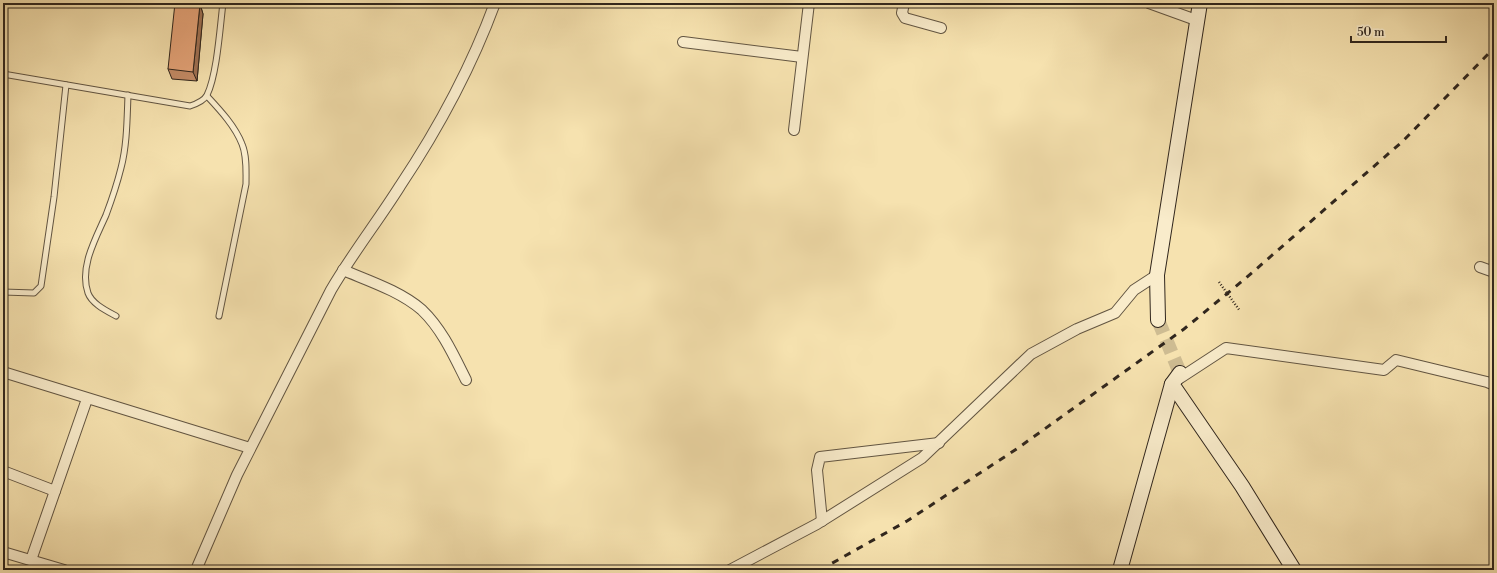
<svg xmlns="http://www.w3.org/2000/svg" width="1497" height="573" viewBox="0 0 1497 573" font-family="'Libre Bodoni',serif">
<rect width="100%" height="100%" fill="#f6e2af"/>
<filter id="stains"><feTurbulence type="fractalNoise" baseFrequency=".005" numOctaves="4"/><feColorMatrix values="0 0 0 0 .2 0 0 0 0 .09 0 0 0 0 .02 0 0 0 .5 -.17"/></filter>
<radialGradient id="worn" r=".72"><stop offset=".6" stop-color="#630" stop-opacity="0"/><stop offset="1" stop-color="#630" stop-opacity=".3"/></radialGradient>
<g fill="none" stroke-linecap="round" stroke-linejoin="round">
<path stroke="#cebc92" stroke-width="14" stroke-dasharray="14 7" stroke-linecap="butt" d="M1158 320 1180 373"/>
<g stroke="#625542" stroke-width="7">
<g id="lane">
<path d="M3 74 190 106C196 104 204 101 207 95 217 75 220 27 223 3"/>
<path d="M207 96C220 110 235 126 242 144 247 156 246 171 246 184L219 316"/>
<path d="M3 292 34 293 41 286 54 197 66 85"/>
<path d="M116 316C107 311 92 304 88 293 79 267 96 238 106 215 112 199 117 184 121 168 127 145 127 120 128 95"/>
</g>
</g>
<g stroke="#625542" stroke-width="12">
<g id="street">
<path d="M904 3 902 13 905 18 941 28"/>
<path d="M1149 3 1196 20"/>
<path d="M683 42 802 57"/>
<path d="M794 130 809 3"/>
<path d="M1480 267 1494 272"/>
<path d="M343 270C369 281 400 291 422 310 442 329 454 356 466 380"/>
<path d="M3 372 250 448"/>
<path d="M1177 380 1226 348 1384 370 1396 360 1487 382 1494 385"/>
<path d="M3 471 55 491"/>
<path d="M822 521 817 470 820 457 939 443"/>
<path d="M3 552 64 570"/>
<path d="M31 560 87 399"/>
<path d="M196 570 237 475 331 290C352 254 378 221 400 186 438 129 471 68 495 3"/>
<path d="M730 570 817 524 922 458 1031 354 1077 329 1115 313 1134 290 1157 275"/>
</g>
</g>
<g stroke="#30261d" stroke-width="16">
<g id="secondary">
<path d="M1158 320 1157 275 1200 3"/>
<path d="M1180 373 1172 384 1242 486 1294 570"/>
<path d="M1120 570 1172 384"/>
</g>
</g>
<path stroke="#30261d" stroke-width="2.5" stroke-dasharray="1 2" stroke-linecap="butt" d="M1219 282 1240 311"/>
<use href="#lane" stroke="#f9eccb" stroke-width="5"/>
<use href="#street" stroke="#f9eccb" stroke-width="10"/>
<use href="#secondary" stroke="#f9eccb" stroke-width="14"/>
<path stroke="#30261d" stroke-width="3" stroke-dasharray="7 7" stroke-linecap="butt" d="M820 570 907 521 1018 448 1184 329 1246 278 1403 141 1494 48"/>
</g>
<g fill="#c48c67" stroke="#30261d">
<path d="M193 3H207V4Z"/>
<path d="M200 4 203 14 197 81 172 79 168 69Z"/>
</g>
<path fill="#a07254" stroke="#30261d" d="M200 4 203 14 197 81 193 72Z"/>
<path fill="#e4a378" stroke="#30261d" d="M175 3H190L200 4 193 72 168 69Z"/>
<rect width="1497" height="573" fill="none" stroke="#f6e2af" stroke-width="16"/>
<rect x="4" y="4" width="1489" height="565" fill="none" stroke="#30261d" stroke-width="2"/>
<rect x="8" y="8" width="1481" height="557" fill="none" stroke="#30261d"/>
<path d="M1351 36v6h95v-6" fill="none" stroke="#30261d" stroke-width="2"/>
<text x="1357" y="36" font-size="12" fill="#30261d" stroke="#f9eccb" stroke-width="3" paint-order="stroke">50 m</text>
<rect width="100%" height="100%" filter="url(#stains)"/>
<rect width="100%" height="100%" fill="url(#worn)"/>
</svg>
